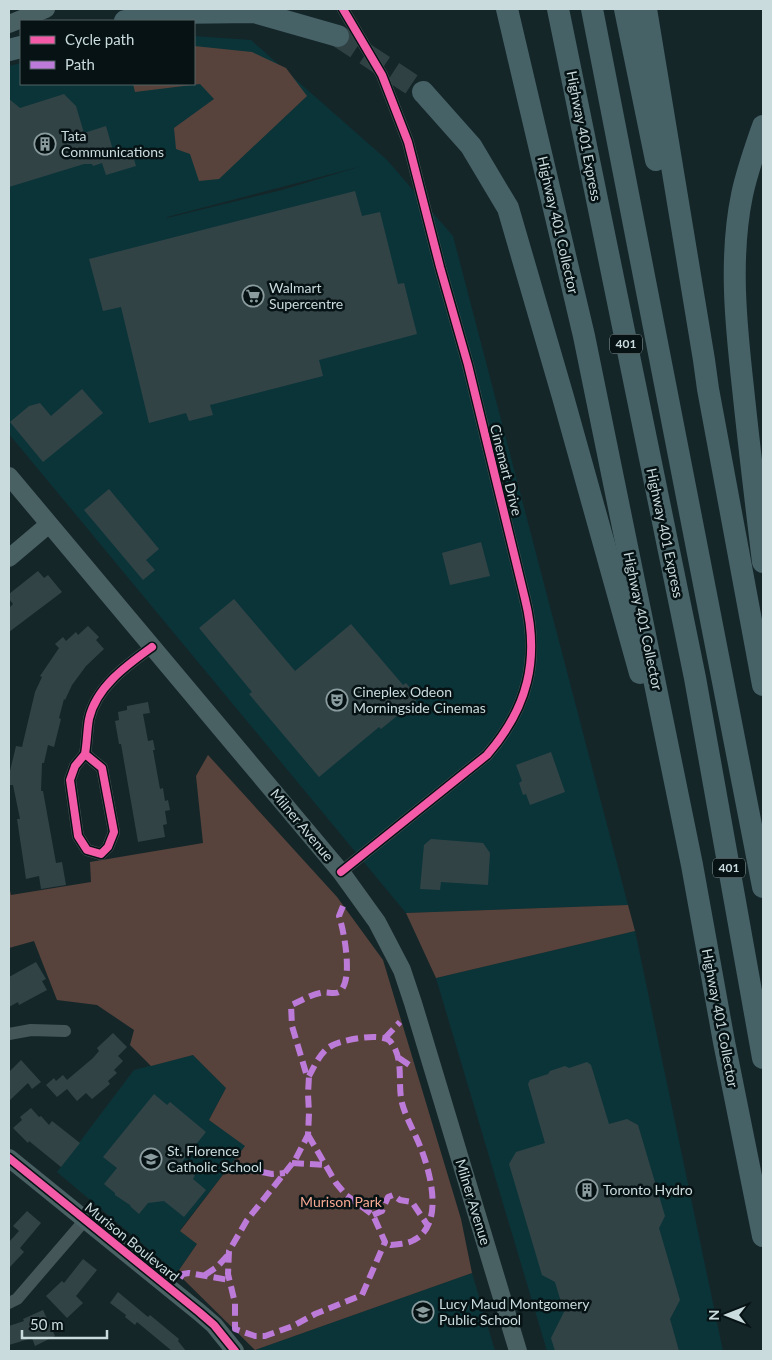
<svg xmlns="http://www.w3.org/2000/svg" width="772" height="1360" viewBox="0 0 772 1360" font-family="Lato,sans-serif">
<rect width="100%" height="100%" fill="#152629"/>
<g fill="#0b3439" fill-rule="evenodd">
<path d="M194 36 251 40 387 160 453 236 628 905 406 913 9 434V66L21 63V84H194ZM362 166 282 190 167 218V217Z"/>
<path d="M635 931 723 1351H547L436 978Z"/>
<path d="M193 1055 226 1088 209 1120 246 1145 180 1230 197 1244 177 1273 57 1172 134 1070Z"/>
<path d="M472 1273 495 1351 255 1350Z"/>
</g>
<g fill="#58433c">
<path d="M194 46 252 52 286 68 307 96 219 179 199 181 190 154 176 149 174 128 214 99 200 84 135 92 133 84H194Z"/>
<path d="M208 755 337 897 383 960 461 1219 472 1273 255 1350 177 1273 197 1244 180 1231 245 1146 209 1120 226 1088 193 1055 151 1066 130 1045 134 1030 97 1005 57 1000 34 941 9 948V886L11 895 91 882 90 862 203 843 196 776Z"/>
<path d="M628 905 635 931 436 978 406 913Z"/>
</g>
<g fill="#324346">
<path d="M64 94 76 106 84 133 106 126 114 154 131 149 136 166 106 175 102 163 93 166 92 164H84L9 187V99L20 108Z"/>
<path d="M355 191 362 216 380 212 398 284 404 283 417 334 319 360 323 376 210 405 213 415 189 421 186 413 149 423 121 307 103 311 89 259Z"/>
<path d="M82 389 103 413 43 462 10 422 29 406 40 403 51 416Z"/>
<path d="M109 489 159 549 146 560 155 570 143 580 84 510Z"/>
<path d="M481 542 490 576 450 585 442 553Z"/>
<path d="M38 571 44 578 48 575 62 592 9 632V608L13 604 9 599V594Z"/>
<path d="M234 599 295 671 351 624 403 685 406 683 419 698 381 729 379 727 319 777 249 694 252 692 199 628Z"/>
<path d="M88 626 99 637 96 640 104 649 86 666 72 685 65 700 64 699 59 718 61 719 54 747 48 745 44 763H42L41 791H43L56 863 62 862 66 885 41 889 39 876 26 879 17 819H20L13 785H9V775L16 746 22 747 35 692 42 677 40 676 59 648 55 644 63 637 66 641 76 632 78 635Z"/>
<path d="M148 702 150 713 143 714 148 741 153 740 155 750H153L160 789 163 788 165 801 168 800 170 810 165 811 167 824 163 825 165 837 138 842 121 744H119L115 721 119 720 118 712 127 710V706Z"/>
<path d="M551 752 565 792 530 805 526 794 523 795 519 783 522 781 516 765Z"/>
<path d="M431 839 483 843 490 853 488 885 441 882 440 890 420 889 424 845Z"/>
<path d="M36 962 46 979 42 981 47 990 19 1005 18 1002 9 1007V977Z"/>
<path d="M113 1033 127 1047 118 1056 123 1061 114 1070 117 1073 108 1081 110 1084 92 1099 86 1093 77 1101 67 1089 57 1097 46 1085 54 1078 56 1081 63 1075 67 1080 93 1058 99 1051 97 1048Z"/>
<path d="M21 1060 41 1082 32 1089 28 1083 9 1101V1072Z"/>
<path d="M587 1062 591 1065 609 1124 627 1119 638 1125 665 1216 659 1228 680 1300 670 1319 679 1351H555L551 1338 564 1312 555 1282 542 1275 509 1164 516 1152 545 1143 528 1084 530 1080 548 1074 550 1071 565 1066 569 1068Z"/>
<path d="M154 1094 167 1105 170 1102 206 1132 181 1163 195 1175 193 1179 206 1190 184 1217 164 1201 148 1203 139 1214 131 1207 130 1205 115 1195V1193L104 1184 117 1168 103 1157Z"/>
<path d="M31 1108 39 1117 41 1116 49 1125 52 1121 80 1143 61 1167 29 1141 28 1143 13 1128 22 1120 20 1117Z"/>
<path d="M27 1211 41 1223 20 1248 24 1252 9 1268V1242L19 1231 13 1226Z"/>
<path d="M83 1259 97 1270 76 1296 83 1303 67 1318 46 1296 62 1281 64 1283Z"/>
<path d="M118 1292 148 1317 150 1315 179 1339 178 1341 186 1351H172L137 1322 135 1325 125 1317 126 1315 110 1303Z"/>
<path d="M43 1310 55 1336 35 1346 32 1338 9 1345V1326L24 1321 23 1319Z"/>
</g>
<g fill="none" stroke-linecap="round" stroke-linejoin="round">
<path stroke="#304144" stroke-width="22" stroke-dasharray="22 11" stroke-linecap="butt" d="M338 36 423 92"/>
<g stroke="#455659" stroke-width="12">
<path d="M85 754 75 766 70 780 78 836 87 850 101 854 108 847 114 832 102 768 85 754C87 743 87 730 89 719 96 687 127 665 152 647"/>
<path d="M341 872 487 755C528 708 540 659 525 599L468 365 440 267 408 142 382 75 343 9"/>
<path d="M9 1034 31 1030 65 1031"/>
<path d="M9 1303 17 1299 85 1220"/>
</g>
<g stroke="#4a6164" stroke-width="18">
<path d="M9 24 46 9"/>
<path d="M9 476 341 872 377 922 402 970 413 1003 518 1351"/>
<path d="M9 558 48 525"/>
<path d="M9 1158 199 1312 214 1325 235 1351"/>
</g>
<g stroke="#466267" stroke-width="22">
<path d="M507 9 584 336 692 865 724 1042 763 1236"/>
<path d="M558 9 695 678 763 1058"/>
<path d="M592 9C647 302 708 594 763 887"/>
<path d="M625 9 656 160"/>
<path d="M646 9 704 360 708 389 763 685"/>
<path d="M125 21 168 13 254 12 338 36"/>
<path d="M9 50 21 47"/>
<path d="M423 92 471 146 508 208 563 397 640 673"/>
<path d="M763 126C755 149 747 171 742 195 729 258 736 325 743 388 749 446 756 504 763 562"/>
</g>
<g stroke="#bd7bd9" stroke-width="6" stroke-dasharray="12 6" stroke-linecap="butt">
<path d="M385 1038 400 1022"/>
<path d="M399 1058 414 1068"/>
<path d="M309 1076C314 1067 319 1055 328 1048 337 1040 381 1032 390 1041 405 1059 397 1083 402 1103 406 1118 414 1131 420 1146 430 1171 445 1224 414 1240 407 1244 398 1244 391 1245L385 1242"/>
<path d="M308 1135 336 1183 346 1195 373 1215 385 1242 362 1295 315 1314 293 1326 265 1336H255L235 1329V1303L228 1274 229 1251 247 1220 295 1160 308 1135 309 1113 308 1094 309 1076 306 1073 292 1026 291 1005C301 1001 310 995 320 993 327 991 333 995 339 992 354 982 344 931 339 916L343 906"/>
<path d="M292 1163 325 1165"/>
<path d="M262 1172 272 1174 285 1173"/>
<path d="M373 1215 382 1211 388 1197 393 1195 400 1200 412 1202 428 1226"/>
<path d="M205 1275 217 1267 228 1255"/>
<path d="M180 1278 183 1274 189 1273 229 1280"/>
</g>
<g stroke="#061214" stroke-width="11">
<g id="cycleway">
<path d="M85 754 75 766 70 780 78 836 87 850 101 854 108 847 114 832 102 768 85 754C87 743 87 730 89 719 96 687 127 665 152 647"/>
<path d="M341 872 487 755C528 708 540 659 525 599L468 365 440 267 408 142 382 75 343 9"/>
<path d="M9 1158 199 1312 214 1325 235 1351"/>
</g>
</g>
<use href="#cycleway" stroke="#f35aa7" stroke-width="8"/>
</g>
<defs>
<g id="building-ring" transform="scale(1.125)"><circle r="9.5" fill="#061214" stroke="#8b9c9f" stroke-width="1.5"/><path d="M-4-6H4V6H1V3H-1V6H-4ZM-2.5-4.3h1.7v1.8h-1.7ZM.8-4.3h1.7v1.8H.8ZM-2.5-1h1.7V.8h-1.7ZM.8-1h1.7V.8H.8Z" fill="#8b9c9f"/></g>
<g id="supermarket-ring" transform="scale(1.125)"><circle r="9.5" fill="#061214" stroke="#8b9c9f" stroke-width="1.5"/><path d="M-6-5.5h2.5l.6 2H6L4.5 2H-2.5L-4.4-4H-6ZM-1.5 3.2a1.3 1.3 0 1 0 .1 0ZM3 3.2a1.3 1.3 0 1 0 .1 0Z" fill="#8b9c9f"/></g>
<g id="theatre-ring" transform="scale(1.125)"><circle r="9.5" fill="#061214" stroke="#8b9c9f" stroke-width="1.5"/><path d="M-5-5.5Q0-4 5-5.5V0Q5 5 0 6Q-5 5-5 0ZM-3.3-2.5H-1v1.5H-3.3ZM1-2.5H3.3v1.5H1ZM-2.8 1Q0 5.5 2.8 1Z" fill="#8b9c9f"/></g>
<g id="school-ring" transform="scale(1.125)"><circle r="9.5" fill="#061214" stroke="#8b9c9f" stroke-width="1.5"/><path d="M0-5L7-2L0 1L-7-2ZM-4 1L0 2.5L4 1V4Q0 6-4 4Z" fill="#8b9c9f"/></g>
</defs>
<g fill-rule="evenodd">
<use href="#building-ring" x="45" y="144"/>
<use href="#supermarket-ring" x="253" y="296"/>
<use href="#theatre-ring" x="337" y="700"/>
<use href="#school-ring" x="151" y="1159"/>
<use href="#building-ring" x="587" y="1190"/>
<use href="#school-ring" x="423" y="1312"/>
</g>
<g text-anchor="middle" stroke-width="5" stroke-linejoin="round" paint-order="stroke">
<g fill="#061214" stroke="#8f9fa1" stroke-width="1">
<rect x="610" y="334.5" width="32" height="19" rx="4"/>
<rect x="713" y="858.5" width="32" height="19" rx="4"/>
</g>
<g font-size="12" font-weight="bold" fill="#cadbde">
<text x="626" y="348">401</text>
<text x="729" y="872">401</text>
</g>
<g font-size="14" fill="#cadbde" stroke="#061214" text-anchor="start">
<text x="61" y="141">Tata<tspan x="61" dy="16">Communications</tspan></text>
<text x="269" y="293">Walmart<tspan x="269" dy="16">Supercentre</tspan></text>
<text x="353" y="697">Cineplex Odeon<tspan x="353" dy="16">Morningside Cinemas</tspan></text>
<text x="167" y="1156">St. Florence<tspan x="167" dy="16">Catholic School</tspan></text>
<text x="603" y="1195">Toronto Hydro</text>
<text x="439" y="1309">Lucy Maud Montgomery<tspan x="439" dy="16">Public School</tspan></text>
</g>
<g font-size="14" fill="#cadbde" stroke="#061214">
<text transform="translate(584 136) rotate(79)" y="5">Highway 401 Express</text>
<text transform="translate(558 225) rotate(77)" y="5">Highway 401 Collector</text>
<text transform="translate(506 470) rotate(76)" y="5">Cinemart Drive</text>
<text transform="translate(665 533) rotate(78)" y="5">Highway 401 Express</text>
<text transform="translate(643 621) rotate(78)" y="5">Highway 401 Collector</text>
<text transform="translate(302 825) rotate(50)" y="5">Milner Avenue</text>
<text transform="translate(720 1018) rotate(79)" y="5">Highway 401 Collector</text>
<text transform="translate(473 1202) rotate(73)" y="5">Milner Avenue</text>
<text transform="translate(132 1242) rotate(39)" y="5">Murison Boulevard</text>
</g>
<g font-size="14" fill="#f7a993" stroke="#061214">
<text x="341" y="1207">Murison Park</text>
</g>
</g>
<rect width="772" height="1360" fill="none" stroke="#cadbde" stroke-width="20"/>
<rect x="20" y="20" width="175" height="65" fill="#061214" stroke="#546265"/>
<rect x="30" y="36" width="25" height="8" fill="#f35aa7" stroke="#546265"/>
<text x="65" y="45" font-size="15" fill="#cadbde">Cycle path</text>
<rect x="30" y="61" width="25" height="8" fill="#bd7bd9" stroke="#546265"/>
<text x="65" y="70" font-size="15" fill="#cadbde">Path</text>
<g transform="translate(727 1315) rotate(270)" stroke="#061214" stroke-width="4" paint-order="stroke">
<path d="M0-4L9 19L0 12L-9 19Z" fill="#cadbde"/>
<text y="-8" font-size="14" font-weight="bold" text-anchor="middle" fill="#cadbde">N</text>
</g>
<path d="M22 1330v8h85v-8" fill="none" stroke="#cadbde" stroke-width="2.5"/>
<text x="30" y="1330" font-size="15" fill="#cadbde" stroke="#061214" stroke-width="4" paint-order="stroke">50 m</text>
</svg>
